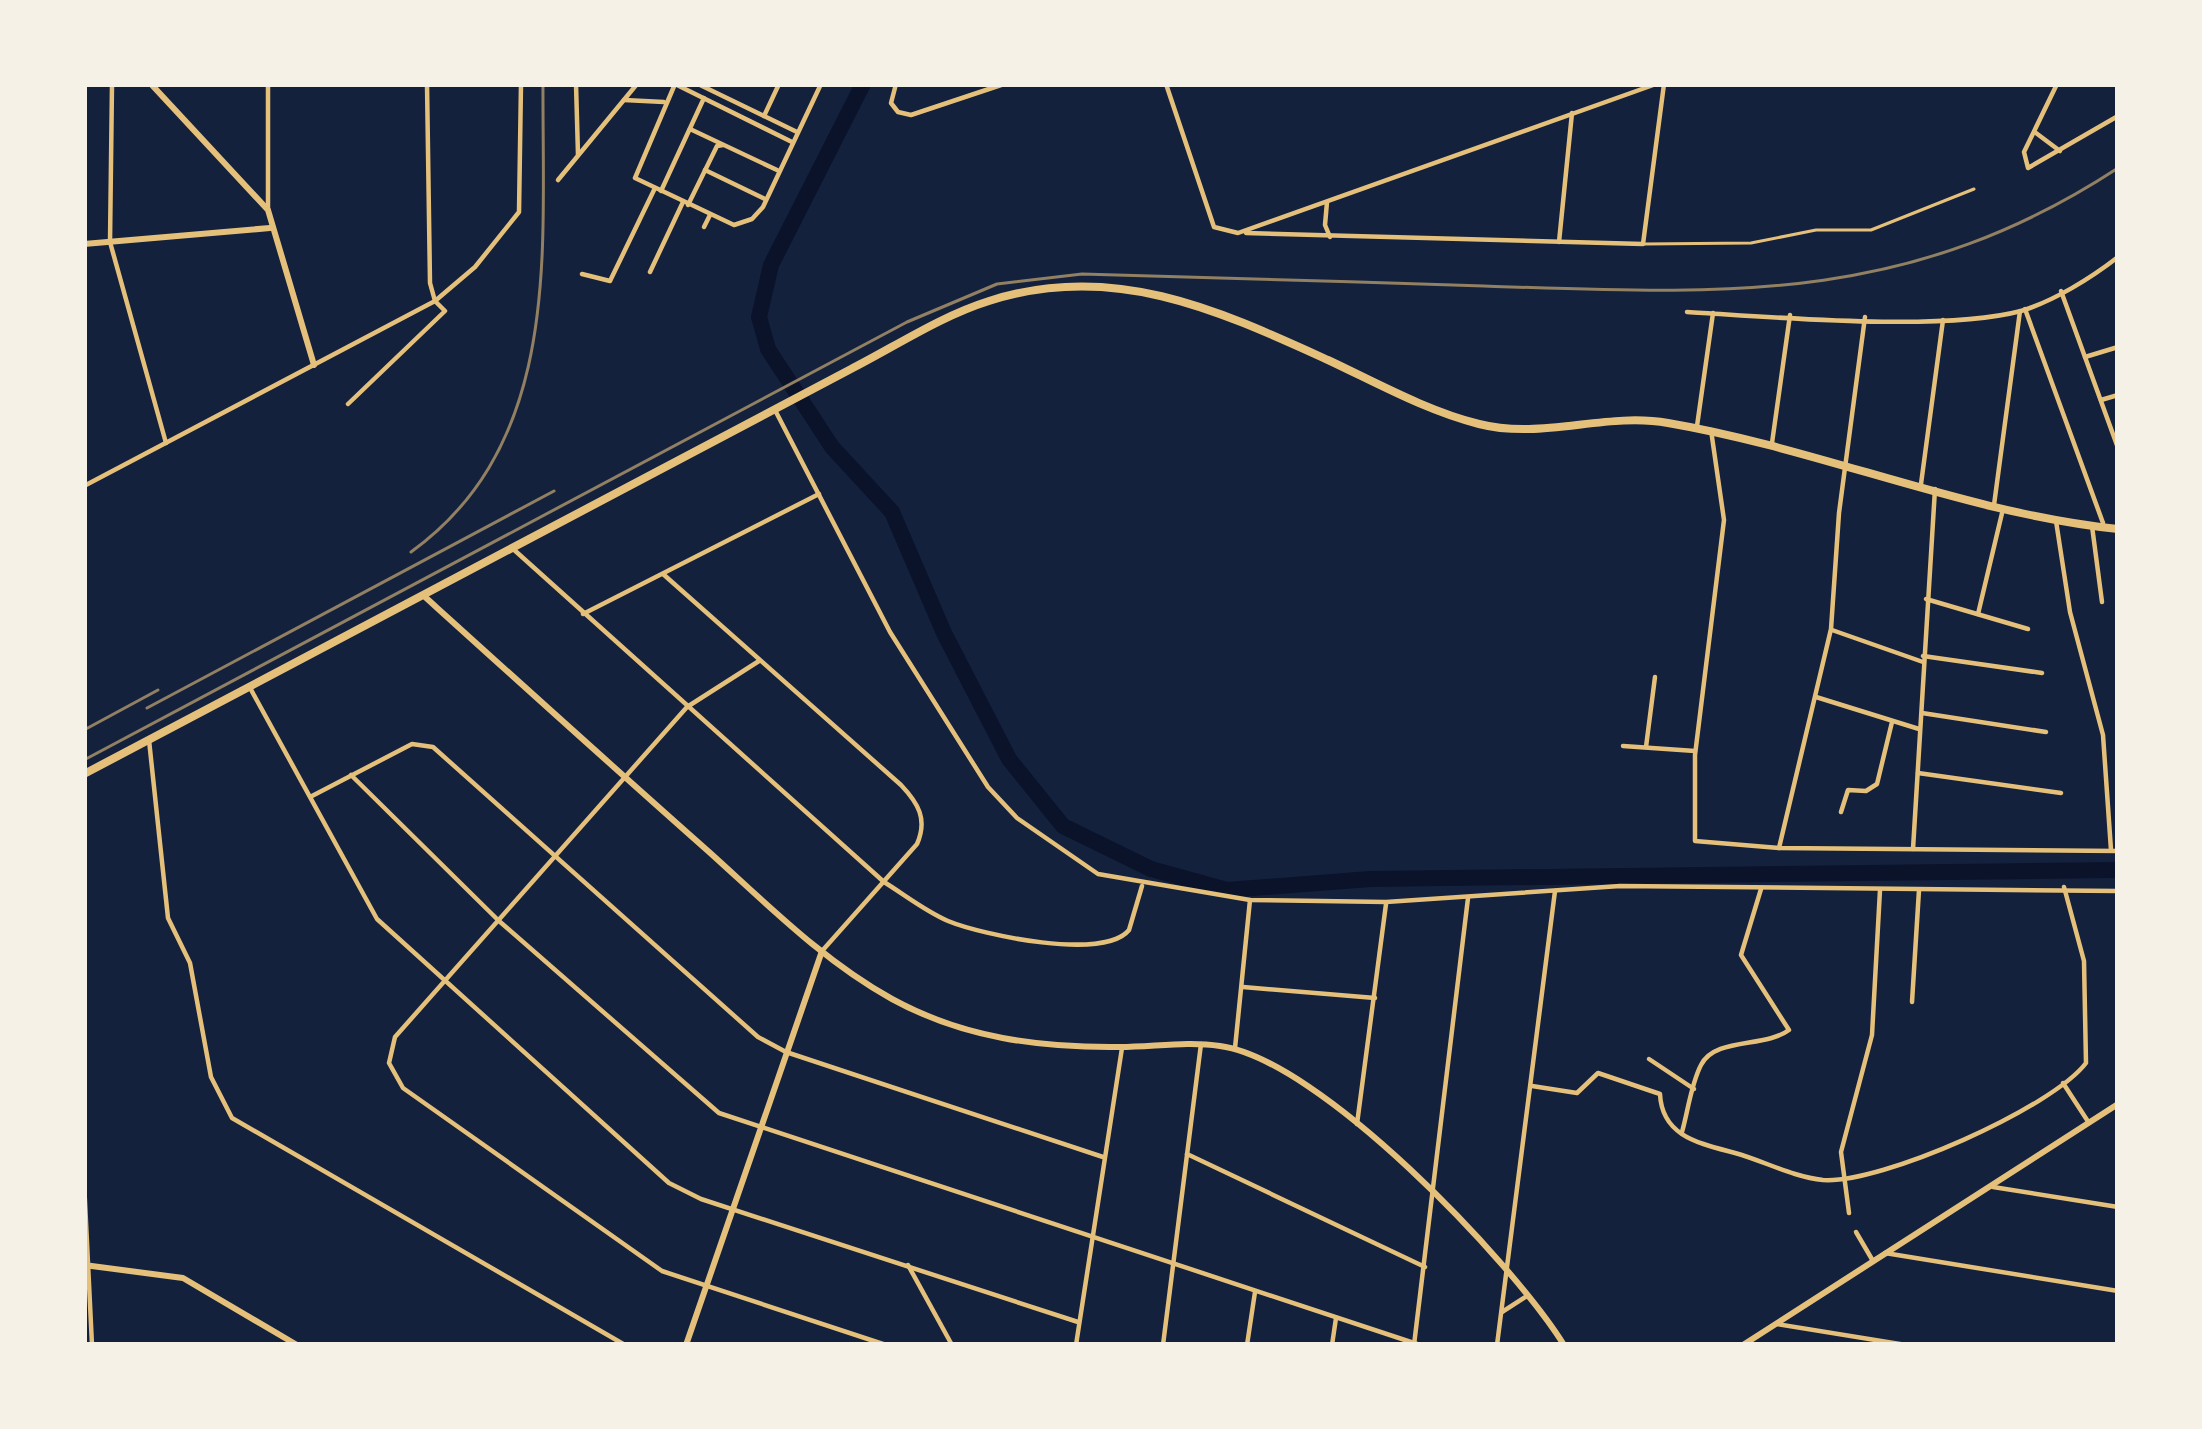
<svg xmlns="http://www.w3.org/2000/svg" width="2202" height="1429" viewBox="0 0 2202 1429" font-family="'Nunito Sans',sans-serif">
<rect width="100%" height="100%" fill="#14213d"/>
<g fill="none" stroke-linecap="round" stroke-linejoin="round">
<path stroke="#0b132b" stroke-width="16" d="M863 84 771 265 759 317 768 349 832 447 892 512 944 633 1009 759 1063 826 1151 869 1227 890 1370 879 2118 870"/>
<path stroke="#e5c07b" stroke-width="3" d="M1644 244 1751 243 1816 230H1871L1974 189"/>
<g stroke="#e5c07b" stroke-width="4.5">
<path d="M112 84 110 242 166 443"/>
<path d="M268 84V210"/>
<path d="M576 84 578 155"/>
<path d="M675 84 635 178 734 225 752 219 763 207 821 84"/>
<path d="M675 84 792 142"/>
<path d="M698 84 797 132"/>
<path d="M896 84 891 103 898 112 911 115 1004 84"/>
<path d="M1166 84 1214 227 1238 233 1656 84"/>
<path d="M2057 84 2024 152 2028 168 2118 116"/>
<path d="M624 100 664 102"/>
<path d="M764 116 779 84"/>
<path d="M690 129 777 170"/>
<path d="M2036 133 2060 151"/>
<path d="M705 170 765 199"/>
<path d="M558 180 637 84"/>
<path d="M661 191 704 98"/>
<path d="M1327 202 1325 225 1330 237"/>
<path d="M688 205 717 146 723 145"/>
<path d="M704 227 710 215"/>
<path d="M1246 233 1643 244 1664 84"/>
<path d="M1559 242 1572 113"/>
<path d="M650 272 683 202"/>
<path d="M582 274 610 281 655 188"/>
<path d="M2061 291 2118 448"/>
<path d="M2025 309 2103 523"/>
<path d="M1687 312C1774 317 1941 332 2021 311 2054 301 2091 278 2118 257"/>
<path d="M2085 357 2118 347"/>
<path d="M2101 400 2118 395"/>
<path d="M348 404 445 311 435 301 430 283 427 84"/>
<path d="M776 412 890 632 988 787 1017 818 1098 874 1250 900 1386 902 1620 886 2118 891"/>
<path d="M1697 426 1713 313"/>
<path d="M1711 430 1724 520 1695 755V841L1779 848 2118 851"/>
<path d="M1772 443 1790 315"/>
<path d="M1921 484 1943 320"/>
<path d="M84 486 435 301 475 267 519 212 521 84"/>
<path d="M1994 505 2020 311"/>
<path d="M2056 521 2070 612 2103 735 2111 850"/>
<path d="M2092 526 2102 602"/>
<path d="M512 548 884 882C905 895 925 911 948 921 982 935 1104 961 1129 930L1142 886"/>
<path d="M663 574 901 785C918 803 928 819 917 844L822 951"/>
<path d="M1926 599 2028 629"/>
<path d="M583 614 819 494"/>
<path d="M1978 614 2003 509"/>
<path d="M1832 630 1923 662"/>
<path d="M1923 656 2042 673"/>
<path d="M759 661 687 707 395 1037 389 1063 403 1088 662 1271 886 1345"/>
<path d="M249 686 377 919 669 1183 701 1199 1078 1322"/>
<path d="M1816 697 1919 729"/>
<path d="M1922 713 2046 732"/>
<path d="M149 740 168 918 190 963 211 1077 232 1118 625 1345"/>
<path d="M1623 746 1695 751"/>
<path d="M1646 747 1655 677"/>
<path d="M1918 773 2061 793"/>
<path d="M351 775 499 921 719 1113 1420 1345"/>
<path d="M312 796 412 744 433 747 758 1037 786 1052 1103 1157"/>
<path d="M1841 812 1848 790 1866 791 1877 784 1892 722"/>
<path d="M1779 848 1831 629 1839 513 1865 317"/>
<path d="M1913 849 1935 489"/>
<path d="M1243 987 1375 998"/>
<path d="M1912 1002 1919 890"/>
<path d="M1235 1048 1250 900"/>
<path d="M1649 1059 1694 1089"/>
<path d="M2063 1083 2089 1123"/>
<path d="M1532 1086 1577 1093 1598 1073 1660 1094C1662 1136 1698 1143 1735 1153 1764 1161 1793 1177 1823 1180 1881 1184 2052 1108 2086 1063L2084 961 2064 887"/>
<path d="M1357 1124 1386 904"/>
<path d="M1682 1132C1688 1111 1691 1084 1701 1065 1715 1037 1765 1048 1789 1030L1741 955 1761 889"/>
<path d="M1187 1154 1425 1267"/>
<path d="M84 1181 92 1345"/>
<path d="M1993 1187 2118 1207"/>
<path d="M1849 1213 1841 1152 1872 1035 1880 890"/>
<path d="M1856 1232 1873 1261"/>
<path d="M1885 1253 2118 1291"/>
<path d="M908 1265 952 1345"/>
<path d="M1502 1312 1527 1296"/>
<path d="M1777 1324 1906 1345"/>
<path d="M1076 1345 1122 1048"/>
<path d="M1163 1345 1201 1044"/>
<path d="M1247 1345 1255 1292"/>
<path d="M1332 1345 1336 1318"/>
<path d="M1414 1345 1468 898"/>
<path d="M1497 1345 1555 891"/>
</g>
<g stroke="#e5c07b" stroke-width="6">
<path d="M151 84 268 210 314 365"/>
<path d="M84 244 270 228"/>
<path d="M424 596C518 681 613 767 708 851 766 903 823 961 892 999 963 1038 1040 1048 1120 1047 1153 1047 1187 1041 1220 1046 1319 1059 1511 1260 1564 1345"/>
<path d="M84 1265 183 1278 297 1345"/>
<path d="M686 1345 822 951"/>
<path d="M1743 1345 2118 1104"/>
</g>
<path stroke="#e5c07b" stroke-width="8" d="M84 774 851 369C896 346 941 316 989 301 1113 261 1218 310 1328 360 1377 383 1427 411 1479 424 1542 440 1605 412 1668 423 1820 449 1965 513 2118 529"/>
<g stroke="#918062" stroke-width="3">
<path d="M411 552C563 442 542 251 543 84"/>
<path d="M147 708 554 491"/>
<path d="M84 730 158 690"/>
<path d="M84 760 907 322 997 284 1082 274C1216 277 1350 282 1484 286 1724 294 1907 306 2118 168"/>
</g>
</g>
<rect width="2202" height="1429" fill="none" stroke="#f6f1e7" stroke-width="174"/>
</svg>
